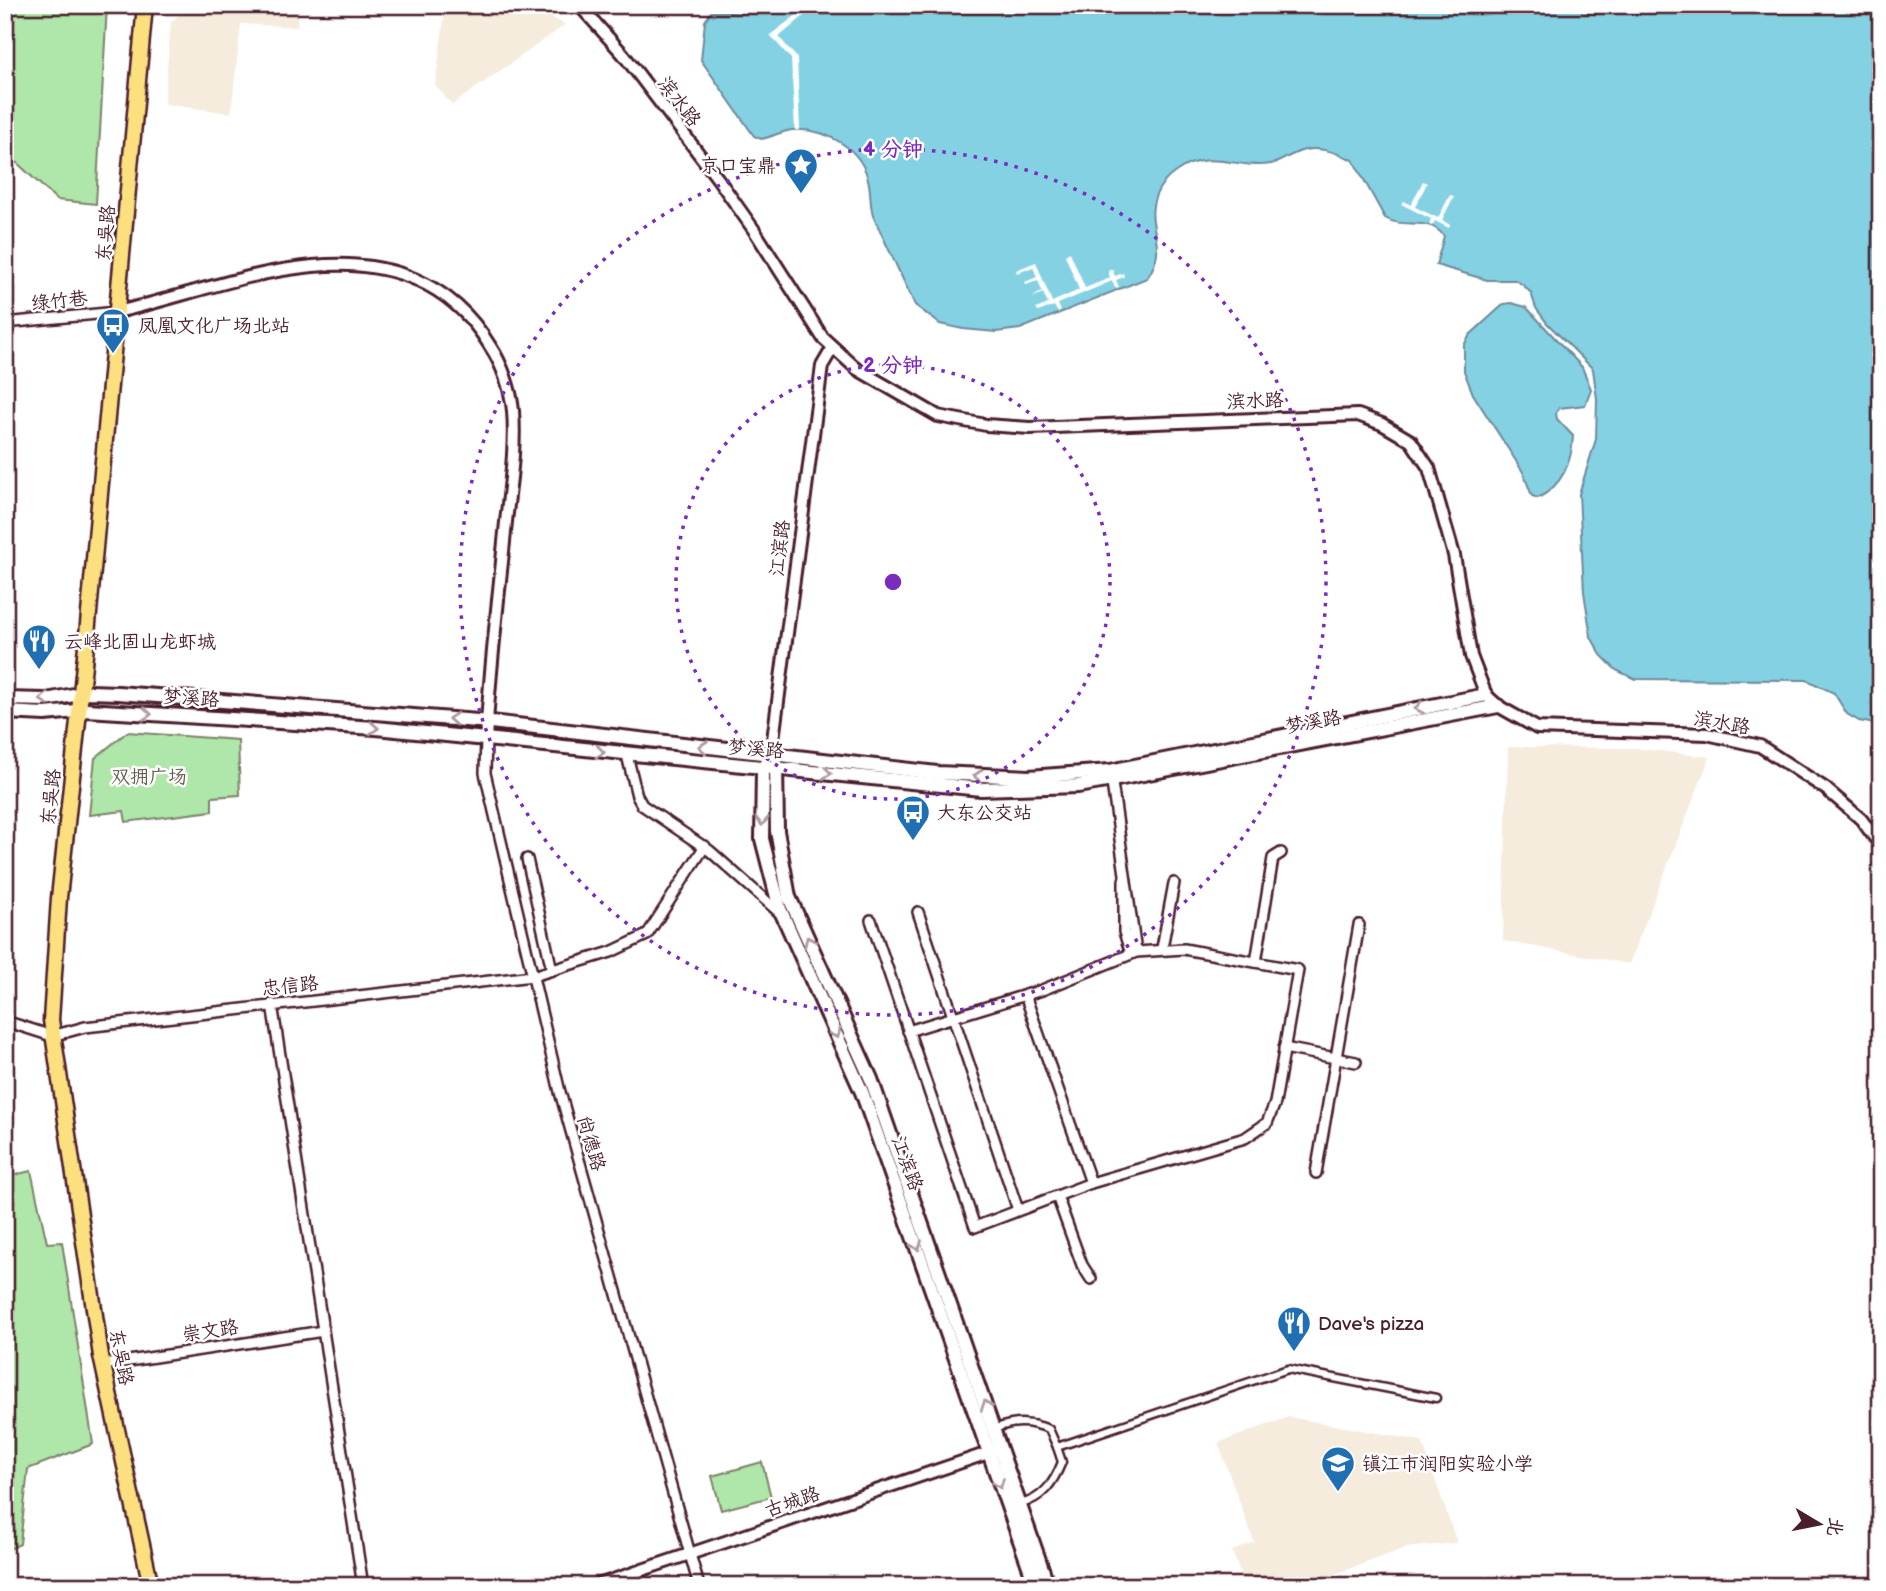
<svg xmlns="http://www.w3.org/2000/svg" width="1886" height="1591" viewBox="0 0 1886 1591" font-family="'Balsamiq Sans','LXGW WenKai TC',sans-serif">
<rect width="100%" height="100%" fill="#fff"/>
<filter id="ink" filterUnits="userSpaceOnUse"><feTurbulence type="fractalNoise" baseFrequency=".0143" numOctaves="2"/><feDisplacementMap in="SourceGraphic" scale="14" xChannelSelector="R" yChannelSelector="G"/><feConvolveMatrix kernelMatrix="1 2 1 2 8 2 1 2 1" color-interpolation-filters="sRGB"/></filter>
<g filter="url(#ink)">
<g fill="#f5ecde">
<path d="M299 5 297 27 241 24 231 113 164 104 171 22 180 14 196 6Z"/>
<path d="M446 5H530L565 25 452 105 435 85Z"/>
<path d="M1508 747 1635 748 1710 757 1629 964 1503 941Z"/>
<path d="M1289 1417 1422 1441 1457 1543 1405 1548 1304 1586H1245L1232 1551 1254 1542 1218 1443Z"/>
</g>
<g fill="#afe6a9" stroke="#7c826a" stroke-width="2">
<path d="M5 5H107L96 204 57 200 14 160 5 64Z"/>
<path d="M127 732 238 740 240 795 212 797V811L126 822 124 811 89 815 95 758Z"/>
<path d="M31 1171 47 1243 62 1242 93 1444 28 1469 20 1544 5 1551V1177Z"/>
<path d="M762 1462 771 1497 721 1510 712 1476Z"/>
</g>
<g fill="#84d1e3" stroke="#6d8a99" stroke-width="2">
<path d="M745 5H1881V725L1859 721 1847 714 1834 693 1807 680 1635 679 1616 670 1601 655 1591 637 1584 592 1579 494 1596 439 1597 399 1593 369 1547 323 1536 308 1531 293 1523 285 1515 280H1487L1436 265 1444 236C1428 215 1404 230 1385 218L1353 160C1335 152 1315 144 1296 153 1288 156 1281 162 1271 164 1238 170 1209 148 1177 171 1168 177 1160 185 1156 195 1143 227 1171 244 1147 278L1020 329 996 332 963 329 940 324 915 305 873 216C870 205 871 196 869 184 863 148 826 128 792 130 782 131 772 137 761 139L754 136 701 60 705 21 711 12 734 11Z"/>
<path d="M1511 303 1526 307 1582 367 1591 389 1585 405 1559 408 1556 413 1557 419 1573 436C1572 462 1562 486 1538 498L1532 496 1523 472 1473 394 1464 371V345L1470 335 1504 304Z"/>
</g>
<g fill="#fff">
<path d="M810 5H817L779 37 797 58 800 130H795L791 59 770 35Z"/>
<path d="M1423 181 1427 183 1415 207 1438 218 1450 195 1454 196 1442 220 1450 225 1449 228 1435 221 1432 226 1429 225 1431 219 1401 204 1403 201 1411 205Z"/>
<path d="M1070 252 1085 288 1110 278 1108 271 1112 269 1115 276 1123 273 1124 277 1116 280 1119 287 1115 288 1112 281 1058 304 1061 311 1058 313 1054 306 1038 312 1036 309 1048 304 1043 293 1032 298 1042 291 1038 280 1026 285 1025 282 1037 277 1033 267 1017 273 1016 270 1036 262 1052 302 1079 290 1065 255Z"/>
</g>
<g fill="none" stroke-linecap="round" stroke-linejoin="round">
<g stroke="#4a1f2b" stroke-width="11">
<g id="pedestrian">
<path d="M994 1429C1014 1421 1028 1421 1049 1429L1057 1447 1288 1369 1436 1398"/>
<path d="M1020 1504C1043 1499 1054 1482 1062 1462L1057 1447"/>
</g>
</g>
<g stroke="#4a1f2b" stroke-width="14">
<g id="minor">
<path d="M5 323 117 312"/>
<path d="M486 739 485 773 560 1092 699 1586"/>
<path d="M627 755 637 796 642 805 710 851 781 914"/>
<path d="M1111 776 1136 952"/>
<path d="M527 859 552 970"/>
<path d="M1124 880V932L1131 954"/>
<path d="M918 912 1018 1210"/>
<path d="M871 920 975 1227 1091 1183 1025 995"/>
<path d="M1162 948 1174 883"/>
<path d="M1256 962 1273 858 1281 853"/>
<path d="M272 1004 363 1586"/>
<path d="M5 1021 52 1036 85 1027 533 976 611 952 647 935 705 846"/>
<path d="M908 1031 1042 990 1136 952 1184 949 1298 970 1275 1103 1267 1123 1245 1138 1091 1183"/>
<path d="M1284 1048 1356 1062"/>
<path d="M1316 1173 1359 925"/>
<path d="M1057 1196 1082 1265 1091 1279"/>
<path d="M103 1365 323 1331"/>
</g>
</g>
<g stroke="#4a1f2b" stroke-width="16">
<g id="tertiary">
<path d="M579 5 623 54 718 179 754 230 823 338 857 369 938 416 986 425 1030 428 1358 415 1382 424 1411 441 1429 468 1454 555 1471 656 1486 695 1498 706 1537 728 1707 734 1760 746 1826 789 1861 819 1881 846"/>
<path d="M117 312C182 297 247 272 313 266 387 259 451 281 490 346 502 364 511 389 513 411 516 447 510 485 506 522 499 594 490 666 486 739"/>
<path d="M771 755 822 366 832 349"/>
<path d="M595 1586 997 1450"/>
</g>
</g>
<g stroke="#4a1f2b" stroke-width="18">
<g id="secondary">
<path d="M5 699 46 700 90 692 118 693 491 722 937 773 1029 777 1110 771 1486 695"/>
<path d="M5 712 45 714 87 710 376 728 981 789 1078 786 1112 780 1498 706"/>
<path d="M765 764 763 769 762 839 780 909 862 1092 1036 1586"/>
<path d="M776 765 777 831 789 897 871 1079 1048 1586"/>
</g>
</g>
<g stroke="#4a1f2b" stroke-width="19">
<path id="primary" d="M145 5 86 646 59 898 51 1020 101 1356 151 1586"/>
</g>
<use href="#pedestrian" stroke="#fff" stroke-width="6"/>
<use href="#minor" stroke="#fff" stroke-width="9"/>
<use href="#tertiary" stroke="#fff" stroke-width="10"/>
<use href="#secondary" stroke="#fff" stroke-width="12"/>
<use href="#primary" stroke="#fce080" stroke-width="14"/>
</g>
<defs><path id="oneway-chevron" d="M-2-3.5L2.5 0L-2 3.5" fill="none" stroke-width="1.6" stroke-linecap="round" stroke-linejoin="round" transform="scale(1.75)"/></defs>
<g stroke="#ae9aa0">
<use href="#oneway-chevron" transform="translate(44 699) rotate(176)"/>
<use href="#oneway-chevron" transform="translate(1419 708) rotate(169)"/>
<use href="#oneway-chevron" transform="translate(147 714) rotate(4)"/>
<use href="#oneway-chevron" transform="translate(453 719) rotate(-176)"/>
<use href="#oneway-chevron" transform="translate(374 728) rotate(4)"/>
<use href="#oneway-chevron" transform="translate(703 747) rotate(-173)"/>
<use href="#oneway-chevron" transform="translate(600 752) rotate(7)"/>
<use href="#oneway-chevron" transform="translate(827 773) rotate(6)"/>
<use href="#oneway-chevron" transform="translate(978 776) rotate(-177)"/>
<use href="#oneway-chevron" transform="translate(762 821) rotate(91)"/>
<use href="#oneway-chevron" transform="translate(809 941) rotate(-114)"/>
<use href="#oneway-chevron" transform="translate(836 1034) rotate(66)"/>
<use href="#oneway-chevron" transform="translate(917 1246) rotate(70)"/>
<use href="#oneway-chevron" transform="translate(986 1405) rotate(-109)"/>
<use href="#oneway-chevron" transform="translate(999 1484) rotate(70)"/>
</g>
</g>
<g fill="none" stroke="#7b2cbf" stroke-width="3.5" stroke-dasharray="3.5 7">
<circle cx="893" cy="582" r="217"/>
<circle cx="893" cy="582" r="433"/>
</g>
<defs>
<g id="sight-pin" transform="scale(1.75)"><path d="M0 17L-7.5 6A9.5 9.5 0 1 1 7.5 6Z" fill="#1f6fb2" stroke="#fff"/><path d="M0-6L1.8-2.2L6-1.7L2.9 1.2L3.7 5.4L0 3.3L-3.7 5.4L-2.9 1.2L-6-1.7L-1.8-2.2Z" fill="#fff"/></g>
<g id="bus-pin" transform="scale(1.75)"><path d="M0 17L-7.5 6A9.5 9.5 0 1 1 7.5 6Z" fill="#1f6fb2" stroke="#fff"/><path d="M-5-6H5V4H4V6H2V4H-2V6H-4V4H-5ZM-3.5-4V0h7V-4ZM-3.5 1.2v1.5H-2V1.2ZM2 1.2v1.5H3.5V1.2Z" fill="#fff"/></g>
<g id="restaurant-pin" transform="scale(1.75)"><path d="M0 17L-7.5 6A9.5 9.5 0 1 1 7.5 6Z" fill="#1f6fb2" stroke="#fff"/><path d="M-5-6h1v4h1v-4h1v4h1v-4h1v5L-1.5 .5V6h-2V.5L-5-1ZM5-6V6H3V1.5H1.5Q1.5-4 5-6Z" fill="#fff"/></g>
<g id="school-pin" transform="scale(1.75)"><path d="M0 17L-7.5 6A9.5 9.5 0 1 1 7.5 6Z" fill="#1f6fb2" stroke="#fff"/><path d="M0-5L7-2L0 1L-7-2ZM-4 1L0 2.5L4 1V4Q0 6-4 4Z" fill="#fff"/></g>
</defs>
<g fill-rule="evenodd">
<use href="#sight-pin" x="801" y="165"/>
<use href="#bus-pin" x="113" y="325"/>
<use href="#restaurant-pin" x="39" y="641"/>
<use href="#bus-pin" x="913" y="812"/>
<use href="#restaurant-pin" x="1294" y="1323"/>
<use href="#school-pin" x="1338" y="1463"/>
</g>
<g text-anchor="middle" stroke-width="5" stroke-linejoin="round" paint-order="stroke">
<g font-size="19" fill="#4a1f2b" stroke="#fff">
<text transform="translate(680 101) rotate(53)" y="7">滨水路</text>
<text transform="translate(105 233) rotate(-85)" y="7">东吴路</text>
<text transform="translate(59 300) rotate(-6)" y="7">绿竹巷</text>
<text transform="translate(1255 400) rotate(-2)" y="7">滨水路</text>
<text transform="translate(779 548) rotate(-83)" y="7">江滨路</text>
<text transform="translate(191 697) rotate(4)" y="7">梦溪路</text>
<text transform="translate(1313 721) rotate(-10)" y="7">梦溪路</text>
<text transform="translate(1722 722) rotate(10)" y="7">滨水路</text>
<text transform="translate(756 748) rotate(5)" y="7">梦溪路</text>
<text transform="translate(50 797) rotate(-84)" y="7">东吴路</text>
<text transform="translate(290 985) rotate(-6)" y="7">忠信路</text>
<text transform="translate(592 1143) rotate(74)" y="7">尚德路</text>
<text transform="translate(908 1163) rotate(70)" y="7">江滨路</text>
<text transform="translate(210 1330) rotate(-9)" y="7">崇文路</text>
<text transform="translate(122 1357) rotate(79)" y="7">东吴路</text>
<text transform="translate(792 1501) rotate(-19)" y="7">古城路</text>
</g>
<g font-size="19" fill="#4a1f2b" stroke="#fff" text-anchor="start">
<text x="776" y="172" text-anchor="end">京口宝鼎</text>
<text x="138" y="332">凤凰文化广场北站</text>
<text x="64" y="648">云峰北固山龙虾城</text>
<text x="937" y="819">大东公交站</text>
<text x="1318" y="1330">Dave's pizza</text>
<text x="1362" y="1470">镇江市润阳实验小学</text>
</g>
<g font-size="19" fill="#685b51" stroke="#fff">
<text x="149" y="783">双拥广场</text>
</g>
</g>
<circle cx="893" cy="582" r="10" fill="#7b2cbf" stroke="#fff" stroke-width="3.5"/>
<g font-size="21" text-anchor="middle" font-weight="bold" fill="#7b2cbf" stroke="#fff" stroke-width="5" stroke-linejoin="round" paint-order="stroke">
<text x="893" y="156">4 分钟</text>
<text x="893" y="372">2 分钟</text>
</g>
<rect width="1886" height="1591" fill="none" stroke="#fff" stroke-width="28"/>
<rect x="14" y="14" width="1858" height="1563" fill="none" stroke="#4a1f2b" stroke-width="2.5" filter="url(#ink)"/>
<g transform="translate(1819 1524) rotate(100)" stroke="#ffffff" stroke-width="5" paint-order="stroke">
<path d="M0-5L12 26L0 18L-12 26Z" fill="#4a1f2b"/>
<text y="-10" font-size="19" font-weight="bold" text-anchor="middle" fill="#4a1f2b">北</text>
</g>
</svg>
